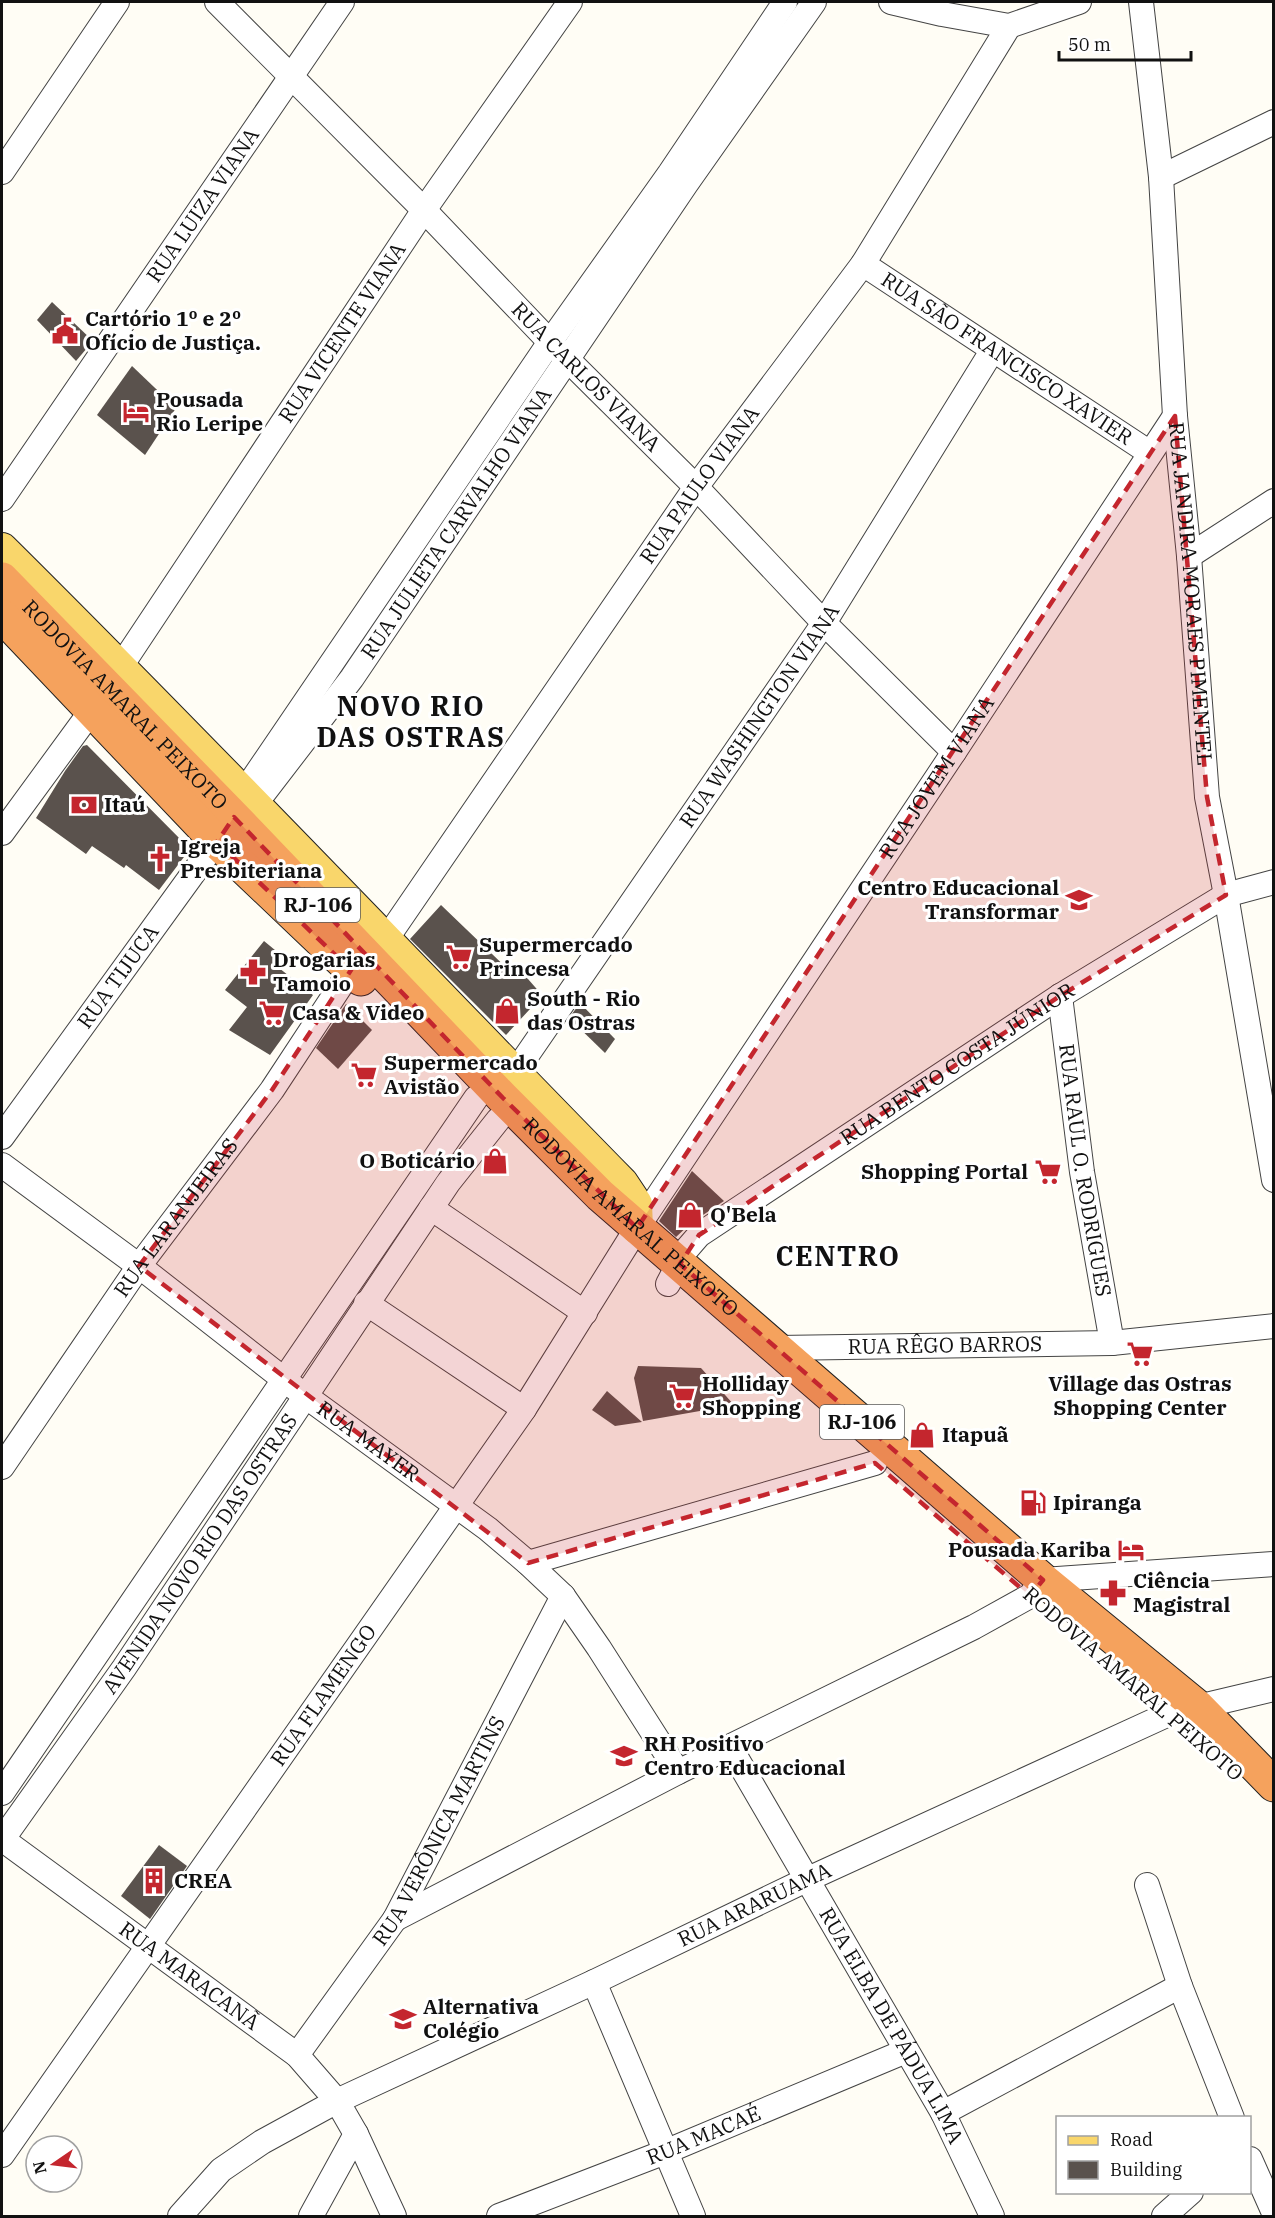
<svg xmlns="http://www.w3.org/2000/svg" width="1275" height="2218" viewBox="0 0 1275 2218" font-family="'IBM Plex Serif',serif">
<rect width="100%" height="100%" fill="#fffdf5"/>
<g fill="#5a524d">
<path d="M52 302 93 341 76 361 37 320Z"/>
<path d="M132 366 176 408 145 455 97 415Z"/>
<path d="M87 745 190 849 159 890 126 865 124 868 92 846 86 854 36 818 65 771 83 746Z"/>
<path d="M441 905 516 977 521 971 542 995 528 1008 530 1009 506 1035 410 939Z"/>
<path d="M264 941 281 955 274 964 313 995 270 1055 229 1030 247 1007 225 990Z"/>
<path d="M580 1003 615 1039 605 1053 569 1018Z"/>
<path d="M346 1004 372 1030 338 1069 316 1048Z"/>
<path d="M692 1171 724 1201 691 1223 676 1237 659 1221Z"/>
<path d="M638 1366 701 1368 734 1405 643 1421 634 1378Z"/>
<path d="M607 1391 642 1422 615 1426 592 1410Z"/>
<path d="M159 1845 187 1866 150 1919 121 1896Z"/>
</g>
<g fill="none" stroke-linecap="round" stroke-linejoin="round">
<g stroke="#444" stroke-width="26">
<g id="minor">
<path id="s1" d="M217 2 424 210 550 342 696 487 824 623 954 752"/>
<path d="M891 2 942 14 1009 26 1079 2"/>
<path id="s2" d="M1141 2 1161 177 1175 416 1189 556 1207 797 1226 895 1274 1180"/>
<path d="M2 172 117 2"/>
<path d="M1161 177 1274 122"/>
<path id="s3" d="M863 264 1150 453"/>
<path id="s4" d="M2 499 342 2"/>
<path d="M1189 556 1274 501"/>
<path id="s5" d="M121 666 424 210 570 2"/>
<path d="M244 792 550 342 670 173 785 2"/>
<path id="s6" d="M256 803 352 678 686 184 814 2"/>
<path d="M2 833 92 710"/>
<path id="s7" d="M385 941 696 487 863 264 1009 26"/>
<path id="s8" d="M1060 996 1082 1172 1112 1343"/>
<path id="s9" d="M514 1074 824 623 992 351"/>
<path id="s10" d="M2 1137 226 828"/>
<path id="s11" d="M2 1165 139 1266 304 1395 488 1529 528 1563 563 1596 599 1648 678 1772"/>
<path d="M431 1208 585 1313"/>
<path id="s12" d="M668 1284 686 1250 699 1235 1060 996 1226 895 1274 882"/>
<path d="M366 1303 524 1409"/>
<path id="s13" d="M777 1348 1112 1343 1274 1326"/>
<path id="s14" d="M2 1467 139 1266 272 1090 351 970"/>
<path d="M528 1563 875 1463"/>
<path d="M1198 1707 1274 1689"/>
<path id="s15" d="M730 1747 943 2113 992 2216"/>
<path d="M2 1793 476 1098"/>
<path id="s16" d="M2 1839 297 2055 337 2101 356 2134 394 2216"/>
<path id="s17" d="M2 1840 124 1668 448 1183 498 1120"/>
<path d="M1147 1885 1180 1986 1232 2118"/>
<path d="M395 1919 678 1772 974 1627 1030 1596 1043 1580 1274 1564"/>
<path d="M594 1982 693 2216"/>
<path id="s18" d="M297 2055 395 1919 563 1596"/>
<path d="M943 2113 1180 1986"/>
<path id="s19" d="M2 2155 524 1409 637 1228 954 752 1175 416"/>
<path d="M1250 2159 1274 2213"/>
<path id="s20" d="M180 2216 221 2170 262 2142 337 2101 594 1982 806 1880 1173 1712"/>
<path d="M311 2216 356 2134"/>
<path id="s21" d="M499 2216 665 2152 906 2051"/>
<path d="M1164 2216 1191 2192"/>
</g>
</g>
<g stroke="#222" stroke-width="34">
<path id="major" d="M2 549C212 757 415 972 622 1183L636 1204 637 1228"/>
</g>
<g stroke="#222" stroke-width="35">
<g id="highway">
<path id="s22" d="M2 579 234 817 503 1098 600 1195 1043 1580 1198 1707 1274 1785"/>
<path d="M2 616 217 842 361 979"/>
</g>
</g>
<use href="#minor" stroke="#fff" stroke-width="24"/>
<use href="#major" stroke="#f9d66b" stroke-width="32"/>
<use href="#highway" stroke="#f5a25d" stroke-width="33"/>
</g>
<path fill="#c4262e" fill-opacity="0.2" stroke="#c4262e" stroke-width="4.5" stroke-dasharray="12 8" stroke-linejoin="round" d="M1175 416 1207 797 1226 895 1060 996 699 1235 680 1264 1043 1580 1030 1596 875 1463 528 1563 139 1266 272 1090 351 970 217 842 234 817 503 1098 637 1228Z"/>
<defs>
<g id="civic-bare" transform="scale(2.07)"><path d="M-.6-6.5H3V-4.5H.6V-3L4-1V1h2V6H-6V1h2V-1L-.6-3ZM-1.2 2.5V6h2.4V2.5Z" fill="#c4262e" stroke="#fff" stroke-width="2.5" paint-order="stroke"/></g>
<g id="hotel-bare" transform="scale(2.07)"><path d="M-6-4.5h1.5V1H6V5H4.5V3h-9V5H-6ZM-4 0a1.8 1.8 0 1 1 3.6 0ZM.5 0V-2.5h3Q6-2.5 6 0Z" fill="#c4262e" stroke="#fff" stroke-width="2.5" paint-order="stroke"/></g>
<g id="bank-bare" transform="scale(2.07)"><path d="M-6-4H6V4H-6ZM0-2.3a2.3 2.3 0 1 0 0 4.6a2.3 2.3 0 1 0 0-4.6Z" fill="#c4262e" stroke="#fff" stroke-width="2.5" paint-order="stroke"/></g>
<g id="church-bare" transform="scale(2.07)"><path d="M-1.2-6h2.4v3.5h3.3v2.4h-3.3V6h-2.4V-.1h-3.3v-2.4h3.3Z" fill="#c4262e" stroke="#fff" stroke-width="2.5" paint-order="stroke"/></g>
<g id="school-bare" transform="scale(2.07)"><path d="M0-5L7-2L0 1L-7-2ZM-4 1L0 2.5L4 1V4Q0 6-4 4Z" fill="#c4262e" stroke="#fff" stroke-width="2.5" paint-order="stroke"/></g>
<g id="supermarket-bare" transform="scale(2.07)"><path d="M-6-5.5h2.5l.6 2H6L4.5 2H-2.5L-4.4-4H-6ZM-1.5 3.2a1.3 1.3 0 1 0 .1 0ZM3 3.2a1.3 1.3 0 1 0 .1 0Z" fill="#c4262e" stroke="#fff" stroke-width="2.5" paint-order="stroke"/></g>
<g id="pharmacy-bare" transform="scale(2.07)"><path d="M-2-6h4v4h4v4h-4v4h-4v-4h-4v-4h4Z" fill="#c4262e" stroke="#fff" stroke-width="2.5" paint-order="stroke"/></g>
<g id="shop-bare" transform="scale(2.07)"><path d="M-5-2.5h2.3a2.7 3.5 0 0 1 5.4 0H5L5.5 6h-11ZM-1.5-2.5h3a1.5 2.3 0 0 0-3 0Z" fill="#c4262e" stroke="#fff" stroke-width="2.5" paint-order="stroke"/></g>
<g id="fuel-bare" transform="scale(2.07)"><path d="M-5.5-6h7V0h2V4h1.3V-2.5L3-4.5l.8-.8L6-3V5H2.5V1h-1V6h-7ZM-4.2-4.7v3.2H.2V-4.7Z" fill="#c4262e" stroke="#fff" stroke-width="2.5" paint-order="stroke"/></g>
<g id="building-bare" transform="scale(2.07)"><path d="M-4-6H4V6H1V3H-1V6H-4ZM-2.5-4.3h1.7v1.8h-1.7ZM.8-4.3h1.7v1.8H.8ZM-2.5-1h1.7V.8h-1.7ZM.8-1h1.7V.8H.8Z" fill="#c4262e" stroke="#fff" stroke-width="2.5" paint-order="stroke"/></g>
</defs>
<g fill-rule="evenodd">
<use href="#civic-bare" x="65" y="331"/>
<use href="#hotel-bare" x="136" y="412"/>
<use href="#bank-bare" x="84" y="805"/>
<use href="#church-bare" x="160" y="859"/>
<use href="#school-bare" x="1079" y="900"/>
<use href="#supermarket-bare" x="459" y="957"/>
<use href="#pharmacy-bare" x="253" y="972"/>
<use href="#shop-bare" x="507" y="1011"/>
<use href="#supermarket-bare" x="272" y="1013"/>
<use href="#supermarket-bare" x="364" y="1075"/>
<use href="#shop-bare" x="495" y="1161"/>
<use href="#supermarket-bare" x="1048" y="1172"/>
<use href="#shop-bare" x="690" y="1215"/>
<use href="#supermarket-bare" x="1140" y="1354"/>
<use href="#supermarket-bare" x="682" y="1396"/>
<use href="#shop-bare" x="922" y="1435"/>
<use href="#fuel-bare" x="1033" y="1503"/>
<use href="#hotel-bare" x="1131" y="1550"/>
<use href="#pharmacy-bare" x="1113" y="1593"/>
<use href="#school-bare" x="624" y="1756"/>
<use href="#building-bare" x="154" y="1881"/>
<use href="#school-bare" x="403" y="2019"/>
</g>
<g text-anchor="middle" stroke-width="6" stroke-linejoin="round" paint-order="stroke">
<g fill="#fff" stroke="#585858" stroke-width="1.5">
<rect x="276" y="888" width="84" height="34" rx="4.5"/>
<rect x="820" y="1405" width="84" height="34" rx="4.5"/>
</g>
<g font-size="20" font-weight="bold" fill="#111">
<text x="318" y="912">RJ-106</text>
<text x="862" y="1429">RJ-106</text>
</g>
<g font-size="21" fill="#111" stroke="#fff">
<text dy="7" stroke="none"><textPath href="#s4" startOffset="356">RUA LUIZA VIANA</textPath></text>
<text dy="7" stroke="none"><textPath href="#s5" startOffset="400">RUA VICENTE VIANA</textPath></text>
<text dy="7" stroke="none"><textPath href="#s3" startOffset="172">RUA SÃO FRANCISCO XAVIER</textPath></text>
<text dy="7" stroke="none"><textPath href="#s1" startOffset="526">RUA CARLOS VIANA</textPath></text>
<text dy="7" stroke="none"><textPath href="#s7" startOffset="554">RUA PAULO VIANA</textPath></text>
<text dy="7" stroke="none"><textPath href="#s6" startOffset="344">RUA JULIETA CARVALHO VIANA</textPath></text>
<text dy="7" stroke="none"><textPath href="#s2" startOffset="594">RUA JANDIRA MORAES PIMENTEL</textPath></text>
<text dy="7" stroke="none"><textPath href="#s22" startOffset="176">RODOVIA AMARAL PEIXOTO</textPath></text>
<text dy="7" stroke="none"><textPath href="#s9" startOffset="434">RUA WASHINGTON VIANA</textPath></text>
<text dy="7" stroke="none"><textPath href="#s19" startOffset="1665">RUA JOVEM VIANA</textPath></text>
<text dy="7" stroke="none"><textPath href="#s10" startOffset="198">RUA TIJUCA</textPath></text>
<text dy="7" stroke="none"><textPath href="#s12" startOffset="368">RUA BENTO COSTA JÚNIOR</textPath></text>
<text dy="7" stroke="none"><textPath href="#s8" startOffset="176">RUA RAUL O. RODRIGUES</textPath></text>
<text dy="7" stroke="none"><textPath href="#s22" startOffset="896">RODOVIA AMARAL PEIXOTO</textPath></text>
<text dy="7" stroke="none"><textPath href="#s14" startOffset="304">RUA LARANJEIRAS</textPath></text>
<text dy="7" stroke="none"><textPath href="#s13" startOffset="168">RUA RÊGO BARROS</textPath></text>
<text dy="7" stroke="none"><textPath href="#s11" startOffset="459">RUA MAYER</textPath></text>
<text dy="7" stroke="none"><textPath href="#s17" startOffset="348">AVENIDA NOVO RIO DAS OSTRAS</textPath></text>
<text transform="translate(1133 1684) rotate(41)" y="7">RODOVIA AMARAL PEIXOTO</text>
<text dy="7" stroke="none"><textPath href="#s19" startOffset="561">RUA FLAMENGO</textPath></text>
<text dy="7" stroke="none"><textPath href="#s18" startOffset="266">RUA VERÔNICA MARTINS</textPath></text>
<text dy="7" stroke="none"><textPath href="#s20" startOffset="658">RUA ARARUAMA</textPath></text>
<text dy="7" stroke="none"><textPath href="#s16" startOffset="232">RUA MARACANÃ</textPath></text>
<text dy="7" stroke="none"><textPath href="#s15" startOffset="322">RUA ELBA DE PÁDUA LIMA</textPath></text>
<text dy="7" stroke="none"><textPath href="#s21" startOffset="220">RUA MACAÉ</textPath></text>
</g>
<g font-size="21" font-weight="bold" fill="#111" stroke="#fff" text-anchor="start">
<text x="85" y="326">Cartório 1º e 2º<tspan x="85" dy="24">Ofício de Justiça.</tspan></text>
<text x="156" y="407">Pousada<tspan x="156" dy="24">Rio Leripe</tspan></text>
<text x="104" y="812">Itaú</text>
<text x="180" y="854">Igreja<tspan x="180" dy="24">Presbiteriana</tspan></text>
<text x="1059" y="895" text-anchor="end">Centro Educacional<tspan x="1059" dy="24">Transformar</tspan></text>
<text x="479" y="952">Supermercado<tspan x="479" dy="24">Princesa</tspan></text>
<text x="273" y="967">Drogarias<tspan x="273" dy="24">Tamoio</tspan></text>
<text x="527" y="1006">South - Rio<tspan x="527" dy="24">das Ostras</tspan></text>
<text x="292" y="1020">Casa &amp; Video</text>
<text x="384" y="1070">Supermercado<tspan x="384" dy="24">Avistão</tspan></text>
<text x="475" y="1168" text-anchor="end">O Boticário</text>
<text x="1028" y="1179" text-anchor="end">Shopping Portal</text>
<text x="710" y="1222">Q'Bela</text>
<text x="702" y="1391">Holliday<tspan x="702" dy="24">Shopping</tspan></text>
<text x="1140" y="1391" text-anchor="middle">Village das Ostras<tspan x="1140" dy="24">Shopping Center</tspan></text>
<text x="942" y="1442">Itapuã</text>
<text x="1053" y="1510">Ipiranga</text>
<text x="1111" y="1557" text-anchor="end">Pousada Kariba</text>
<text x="1133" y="1588">Ciência<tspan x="1133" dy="24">Magistral</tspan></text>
<text x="644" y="1751">RH Positivo<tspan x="644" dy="24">Centro Educacional</tspan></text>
<text x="174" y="1888">CREA</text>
<text x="423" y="2014">Alternativa<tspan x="423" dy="24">Colégio</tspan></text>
</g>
<g font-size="27" font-weight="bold" letter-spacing="1.5" fill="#111" stroke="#fff">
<text x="411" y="716">NOVO RIO<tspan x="411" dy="31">DAS OSTRAS</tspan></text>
<text x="838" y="1266">CENTRO</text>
</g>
</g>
<rect width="1275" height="2218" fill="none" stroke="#111111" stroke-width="6"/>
<rect x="1056" y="2116" width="195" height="78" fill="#ffffff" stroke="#a0a0a0" stroke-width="1.5"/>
<rect x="1068" y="2136" width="30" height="9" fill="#f9d66b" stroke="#a0a0a0" stroke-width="1.5"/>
<text x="1110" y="2146" font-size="18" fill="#111111">Road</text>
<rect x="1068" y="2161" width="30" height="18" fill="#5a524d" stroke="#a0a0a0" stroke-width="1.5"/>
<text x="1110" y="2176" font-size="18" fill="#111111">Building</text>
<g transform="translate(54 2164) rotate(256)"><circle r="28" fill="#ffffff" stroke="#a0a0a0" stroke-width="1.5"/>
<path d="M0-4.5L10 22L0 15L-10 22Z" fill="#c4262e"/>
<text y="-9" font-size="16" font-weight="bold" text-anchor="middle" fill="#111111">N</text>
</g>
<path d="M1059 51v9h132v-9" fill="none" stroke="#111111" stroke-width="3"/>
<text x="1068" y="51" font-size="18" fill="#111111" stroke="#ffffff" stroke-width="4.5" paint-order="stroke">50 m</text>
</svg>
